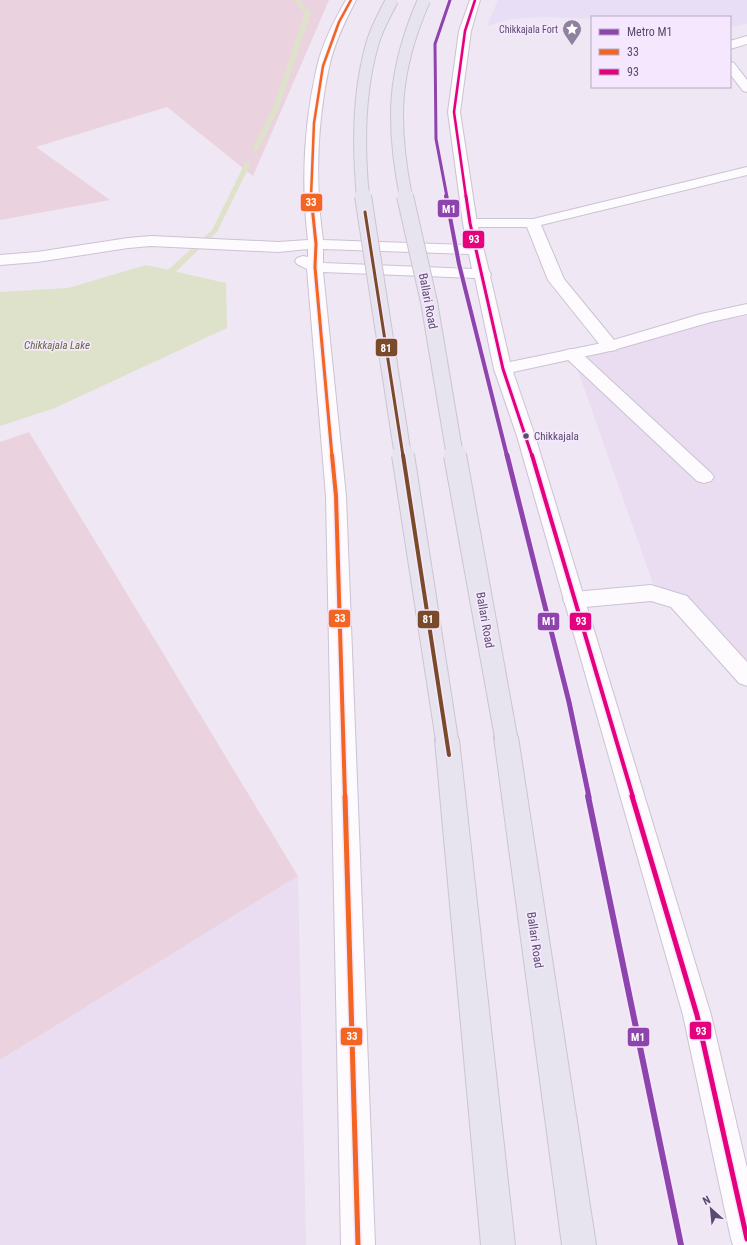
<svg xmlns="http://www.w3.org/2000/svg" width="747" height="1245" viewBox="0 0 747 1245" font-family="'Roboto Condensed',sans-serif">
<rect width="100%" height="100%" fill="#efe7f3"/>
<g fill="#eaddf2">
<path d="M747 316V665L657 595 572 354 664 330Z"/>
<path d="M298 876 306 1245H0V1060Z"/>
</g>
<path fill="#e8def6" d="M498 0H747V24L730 27V17H592V19L546 17 510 19 487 26Z"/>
<g fill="#ead3df">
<path d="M0 0H329L253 176 167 107 36 147 110 200 0 220Z"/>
<path d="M29 432 298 876 0 1060V442Z"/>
</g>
<path fill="#dfe2ca" d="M146 265 226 283 227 328 55 408 0 426V292L68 288Z"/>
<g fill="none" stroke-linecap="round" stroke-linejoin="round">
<g fill="#dfe2ca" fill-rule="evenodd">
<path d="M294 0H299L311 13 280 105 258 150 253 151 252 150 274 105 305 13Z"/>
<path d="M248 161 251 163 217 232 165 282H159V278L212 230 245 163Z"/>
</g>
<g stroke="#cac3d2" stroke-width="2">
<g id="street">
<path d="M747 36V44L730 49V41Z"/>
<path d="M730 62 734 63 747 80V92L743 91 730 74Z"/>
<path d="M747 167V175L541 225 564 279 619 346 616 350 610 351 604 350 548 280 527 227H470L465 226 463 223 465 220 470 219H533Z"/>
<path d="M572 349 578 350 711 473 714 477 711 481 704 483 697 481 566 358 563 354 566 350Z"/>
<path d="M651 585 687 596 747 662V686L739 683 671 607 651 601 574 608 566 605 563 600 566 595 574 592Z"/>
</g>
</g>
<g stroke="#cbc3d3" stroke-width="2">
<path id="secondary" d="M346 0H356C345 21 334 44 329 67 317 123 315 183 323 240L467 245 463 223 448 112 459 31 470 0H480L471 31 460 112 477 223 489 271 491 274 490 276 510 362 607 342 701 314 747 304V314L711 322 610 351 513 372 535 436 711 1015 747 1168V1245H733L731 1239 683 1015 517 436 494 369 475 278 323 272 346 496 375 1245H341L326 496 307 269 297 264 295 261 297 258 303 256 308 257V249L278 252 151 246 128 248 37 262 0 265V255L37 252 128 238 151 236 278 242 308 240C301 183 304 123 317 67 322 44 334 21 346 0ZM323 249 469 254 472 269 323 263Z"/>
</g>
<g stroke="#cbc5d3" stroke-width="2">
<g id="highway">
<path d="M506 727 514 730 518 737 596 1245H562L494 737 498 730Z"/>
<path d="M447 730 456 733 459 740 515 1245H481L435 740 438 733Z"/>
</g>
</g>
<use href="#street" fill="#fdfbfd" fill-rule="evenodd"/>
<use href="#secondary" fill="#fdfbfd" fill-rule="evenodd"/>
<use href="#highway" fill="#e7e3ef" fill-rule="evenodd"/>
<g stroke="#cbc5d3" stroke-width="14" stroke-linecap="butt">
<g id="highway-bridge-far2">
<path d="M363 197C358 146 358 94 372 45 376 29 385 14 392 0"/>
<path d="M406 197C391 121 393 71 424 0"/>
</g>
</g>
<g stroke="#cbc5d3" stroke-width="18" stroke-linecap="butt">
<g id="highway-bridge-far1">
<path d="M363 196 403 456"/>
<path d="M405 196 429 302 455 456"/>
</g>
</g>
<g stroke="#cbc5d3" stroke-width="24" stroke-linecap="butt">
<g id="highway-bridge">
<path d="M403 455 447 740"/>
<path d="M455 455 506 737"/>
</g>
</g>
<use href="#highway-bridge-far2" stroke="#e7e3ef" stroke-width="12"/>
<use href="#highway-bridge-far1" stroke="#e7e3ef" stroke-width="16"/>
<use href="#highway-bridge" stroke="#e7e3ef" stroke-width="22"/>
<g stroke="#f5e7fd" stroke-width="4">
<path id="bus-1-far3" d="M311 197 314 123 323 66 339 22 351 0"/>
</g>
<g stroke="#f5e7fd" stroke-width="5.5">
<path id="bus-1-far2" d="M311 196 316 244 315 267 332 456"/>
</g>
<g stroke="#f5e7fd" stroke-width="7">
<path id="bus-1-far1" d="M332 455 336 496 345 797"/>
</g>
<g stroke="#f5e7fd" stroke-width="8">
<path id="bus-1" d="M345 796 358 1245"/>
</g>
<g stroke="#f5e7fd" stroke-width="4">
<path id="bus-2-far3" d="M466 197 454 112 465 31 475 0"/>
</g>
<g stroke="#f5e7fd" stroke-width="5.5">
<path id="bus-2-far2" d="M466 196 470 223 503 369 532 456"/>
</g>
<g stroke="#f5e7fd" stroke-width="7">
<path id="bus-2-far1" d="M532 455 633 797"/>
</g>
<g stroke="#f5e7fd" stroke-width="8">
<path id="bus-2" d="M632 796 697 1015 747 1239"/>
</g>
<g stroke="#f5e7fd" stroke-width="5.5">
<path id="bus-3-far1" d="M365 212 403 456"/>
</g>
<g stroke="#f5e7fd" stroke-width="7">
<path id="bus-3" d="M403 455 449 755"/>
</g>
<use href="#bus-1-far3" stroke="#f26522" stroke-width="2.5"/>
<use href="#bus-1-far2" stroke="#f26522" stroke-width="3"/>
<use href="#bus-1-far1" stroke="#f26522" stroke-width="4"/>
<use href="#bus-1" stroke="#f26522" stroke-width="5"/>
<use href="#bus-2-far3" stroke="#e5007d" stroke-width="2.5"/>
<use href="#bus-2-far2" stroke="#e5007d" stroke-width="3"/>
<use href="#bus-2-far1" stroke="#e5007d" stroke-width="4"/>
<use href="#bus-2" stroke="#e5007d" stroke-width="5"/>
<use href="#bus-3-far1" stroke="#7a4b2a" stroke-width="3"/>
<use href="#bus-3" stroke="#7a4b2a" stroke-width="4"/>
<g stroke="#f5e7fd" stroke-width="4.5">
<path id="metro-1-far3" d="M447 197 436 139 435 44 450 0"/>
</g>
<g stroke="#f5e7fd" stroke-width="6">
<path id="metro-1-far2" d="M446 196 459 264 507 456"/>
</g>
<g stroke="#f5e7fd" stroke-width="8">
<path id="metro-1-far1" d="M507 455 569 702 589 797"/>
</g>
<g stroke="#f5e7fd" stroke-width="10">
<path id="metro-1" d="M588 796 681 1245"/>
</g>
<use href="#metro-1-far3" stroke="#8e44ad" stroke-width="3"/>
<use href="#metro-1-far2" stroke="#8e44ad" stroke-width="4"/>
<use href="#metro-1-far1" stroke="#8e44ad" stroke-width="5"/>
<use href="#metro-1" stroke="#8e44ad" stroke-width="6"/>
</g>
<defs>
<g id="sight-pin" transform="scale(1)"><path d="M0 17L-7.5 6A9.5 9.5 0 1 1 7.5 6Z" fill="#8e829c" stroke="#f5e7fd"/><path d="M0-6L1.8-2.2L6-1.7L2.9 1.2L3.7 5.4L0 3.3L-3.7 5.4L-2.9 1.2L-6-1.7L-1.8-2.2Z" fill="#fff"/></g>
</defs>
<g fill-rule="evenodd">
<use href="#sight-pin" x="572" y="29"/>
</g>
<circle fill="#594b6d" stroke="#f5e7fd" stroke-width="1.5" cx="526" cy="436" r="3.5"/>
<g text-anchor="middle" stroke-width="3.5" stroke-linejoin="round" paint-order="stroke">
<g font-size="10" fill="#594b6d" stroke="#f5e7fd" text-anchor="end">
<text x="558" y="33">Chikkajala Fort</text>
</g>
<g font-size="11" font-style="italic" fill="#626b3e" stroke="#f5e7fd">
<text x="57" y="349">Chikkajala Lake</text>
</g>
<g font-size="11" fill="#594b6d" stroke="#f5e7fd" text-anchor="start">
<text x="534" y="440">Chikkajala</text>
</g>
<g font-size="12" fill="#594b6d" stroke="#f5e7fd">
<text transform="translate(428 301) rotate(79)" y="4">Ballari Road</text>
<text transform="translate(485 620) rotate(80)" y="4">Ballari Road</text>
<text transform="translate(535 940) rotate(82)" y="4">Ballari Road</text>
</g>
</g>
<g stroke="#f5e7fd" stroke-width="1.5">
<rect x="300" y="193" width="23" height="19" rx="4" fill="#f26522"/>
<rect x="437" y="199" width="23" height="19" rx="4" fill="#8e44ad"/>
<rect x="462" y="230" width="23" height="19" rx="4" fill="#e5007d"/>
<rect x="375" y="338" width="23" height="19" rx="4" fill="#7a4b2a"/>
<rect x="328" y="609" width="23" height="19" rx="4" fill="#f26522"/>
<rect x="417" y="610" width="23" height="19" rx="4" fill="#7a4b2a"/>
<rect x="569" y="612" width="23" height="19" rx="4" fill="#e5007d"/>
<rect x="537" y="612" width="23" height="19" rx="4" fill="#8e44ad"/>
<rect x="689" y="1021" width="23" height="19" rx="4" fill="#e5007d"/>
<rect x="340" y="1027" width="23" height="19" rx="4" fill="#f26522"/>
<rect x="627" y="1027" width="23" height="20" rx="4" fill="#8e44ad"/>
</g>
<g font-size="11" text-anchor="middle" font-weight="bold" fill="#fff">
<text x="311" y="206">33</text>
<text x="449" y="213">M1</text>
<text x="474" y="243">93</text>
<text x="386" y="352">81</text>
<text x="340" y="622">33</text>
<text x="428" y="623">81</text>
<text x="581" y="625">93</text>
<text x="549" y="625">M1</text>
<text x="701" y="1035">93</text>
<text x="352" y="1040">33</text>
<text x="638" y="1041">M1</text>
</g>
<rect x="591" y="16" width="140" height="72" fill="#f5e7fd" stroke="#b7a9c3"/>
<rect x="599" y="29" width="20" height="6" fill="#8e44ad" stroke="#b7a9c3"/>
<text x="627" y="36" font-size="12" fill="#594b6d">Metro M1</text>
<rect x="599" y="49" width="20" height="6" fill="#f26522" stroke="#b7a9c3"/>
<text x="627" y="56" font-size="12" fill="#594b6d">33</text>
<rect x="599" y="69" width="20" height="6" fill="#e5007d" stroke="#b7a9c3"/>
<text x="627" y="76" font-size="12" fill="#594b6d">93</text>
<g transform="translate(711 1209) rotate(333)" stroke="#f5e7fd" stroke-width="3" paint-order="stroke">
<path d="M0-3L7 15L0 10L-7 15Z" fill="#594b6d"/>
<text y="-6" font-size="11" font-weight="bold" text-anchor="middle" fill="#594b6d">N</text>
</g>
</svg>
